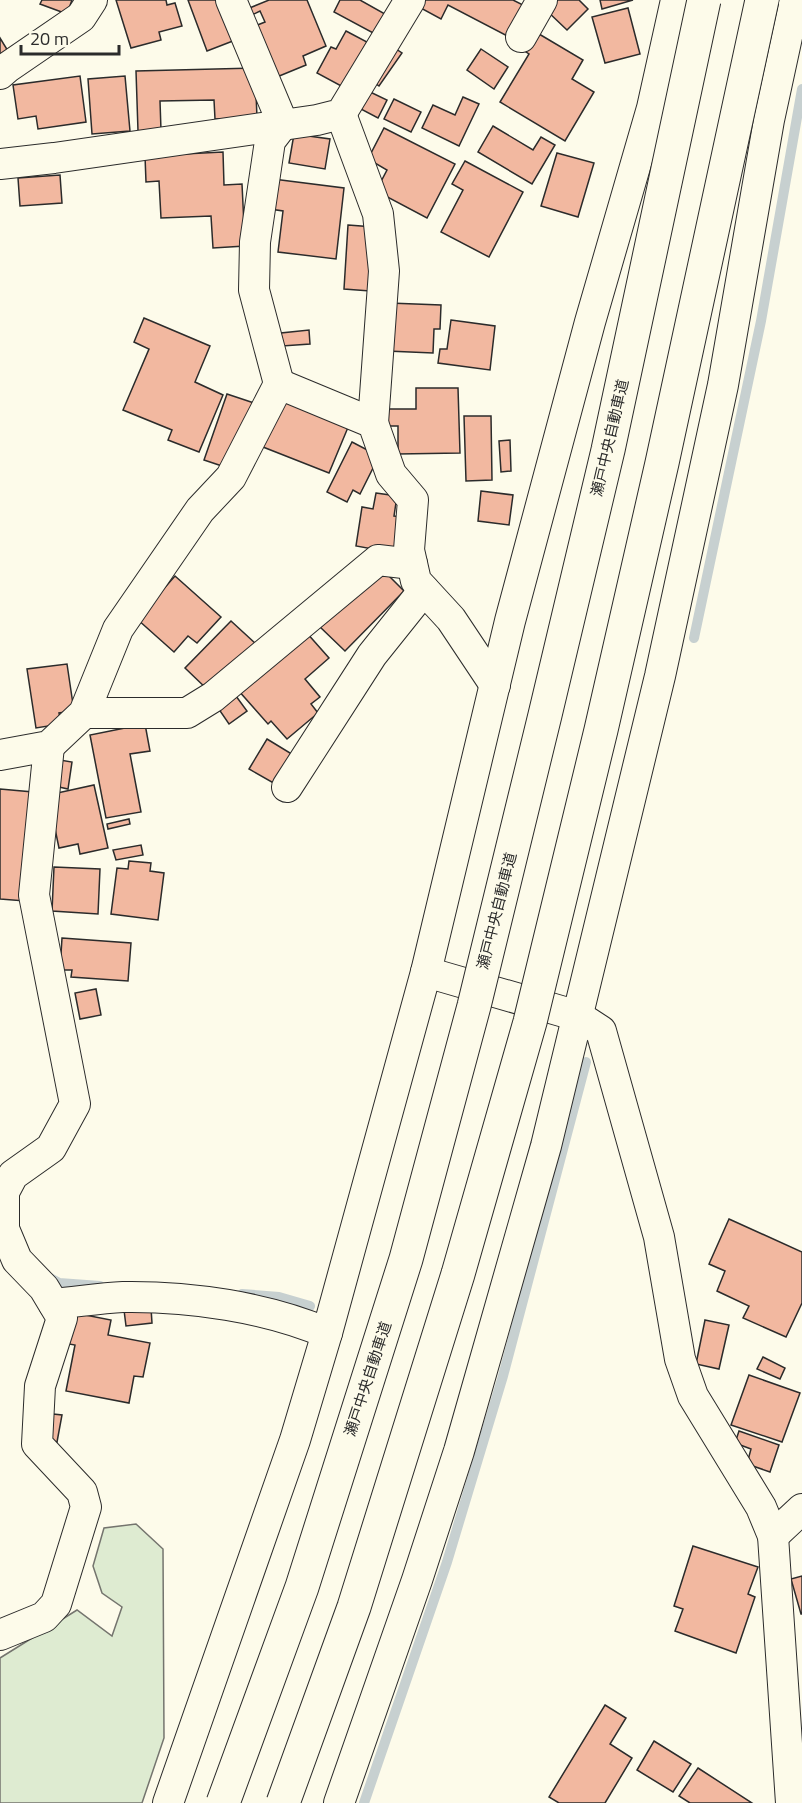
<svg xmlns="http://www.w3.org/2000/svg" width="802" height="1803" viewBox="0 0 802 1803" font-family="'Titillium Web','Noto Sans JP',sans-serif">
<rect width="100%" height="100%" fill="#fdfbea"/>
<path fill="#deebd1" stroke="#74746e" stroke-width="1.5" d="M136 1524 163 1549 164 1738 142 1803H0V1658L77 1610 112 1636 122 1607 102 1593 93 1566 104 1528Z"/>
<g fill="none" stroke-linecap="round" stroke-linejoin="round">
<g stroke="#c7d0d0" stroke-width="10">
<path d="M694 638 761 321 802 89"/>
<path d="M46 1276 59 1283 100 1286"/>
<path d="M242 1294 279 1297 310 1306"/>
<path d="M364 1803 447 1562 503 1376 586 1062"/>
</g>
</g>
<g fill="#f2b8a0" stroke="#2b2b2b" stroke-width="1.5">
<path d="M42 0H72L67 14 40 4Z"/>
<path d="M116 0H166L167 5 175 3 182 26 159 32 161 40 131 48Z"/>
<path d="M188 0H223L238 39 207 51Z"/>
<path d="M269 0H307L326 46 303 56 306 65 272 79 250 28 265 22 260 11 250 16 247 9Z"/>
<path d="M340 0H360L385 14 375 34 334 12Z"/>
<path d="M420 0H513L529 8 513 39 448 5 441 19 417 6Z"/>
<path d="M554 0H579L588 9 567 30 545 9Z"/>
<path d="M600 0H633L602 9Z"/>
<path d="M628 8 640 54 605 63 592 17Z"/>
<path d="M346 31 367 42 343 87 317 73 331 47 336 49Z"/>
<path d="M534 31 583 60 572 79 594 92 565 141 500 102 529 54 523 50Z"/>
<path d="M0 38 8 51 0 57Z"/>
<path d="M390 45 402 53 379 86 368 78Z"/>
<path d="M481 49 508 67 494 89 467 70Z"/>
<path d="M255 68 257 118 215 119 214 100 160 101 161 130 138 131 136 71Z"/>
<path d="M80 76 86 122 38 129 36 116 18 119 13 85Z"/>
<path d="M125 76 130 131 92 134 88 79Z"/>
<path d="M366 90 387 100 378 118 357 107Z"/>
<path d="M463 97 479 104 459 146 422 128 433 105 455 115Z"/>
<path d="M394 99 421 112 411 132 384 119Z"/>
<path d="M493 126 533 150 541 137 555 145 532 184 478 152Z"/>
<path d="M384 128 455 164 427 218 376 191 387 170 368 159Z"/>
<path d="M294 134 330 139 325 169 289 163Z"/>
<path d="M223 152 224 185 242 184 245 246 213 248 211 216 161 218 159 181 146 182 145 156Z"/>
<path d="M557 153 594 163 578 217 541 206Z"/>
<path d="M465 161 523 192 489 257 441 232 463 190 452 184Z"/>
<path d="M60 175 62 203 20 206 18 178Z"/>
<path d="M273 179 344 188 336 259 278 252 283 211 270 209Z"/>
<path d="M348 225 374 227 370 291 344 289Z"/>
<path d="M389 303 441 305 440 329H434L433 353 387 351Z"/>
<path d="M144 318 210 346 195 382 223 395 199 452 168 440 172 430 123 410 149 349 134 342Z"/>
<path d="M451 320 495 326 490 370 438 363 440 349H447Z"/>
<path d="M309 330 310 344 282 346 281 333Z"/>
<path d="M416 388H458L460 453 398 454V426H383V409H416Z"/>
<path d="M227 394 254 403 225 467 204 460Z"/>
<path d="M283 398 349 425 329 473 263 447Z"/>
<path d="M464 416H491L492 480 466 481Z"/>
<path d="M510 440 511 471 501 472 499 441Z"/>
<path d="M352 442 379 456 360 494 353 490 347 502 327 492Z"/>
<path d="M481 491 513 495 509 525 478 521Z"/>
<path d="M376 493 397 496 394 516 406 517 400 554 356 546 362 507 373 509Z"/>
<path d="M378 565 404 591 345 651 319 626Z"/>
<path d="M175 576 221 617 197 643 188 636 174 652 137 619Z"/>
<path d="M231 621 256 644 210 692 185 668Z"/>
<path d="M306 632 329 658 305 679 320 697 311 704 318 713 287 739 271 721 268 724 238 690Z"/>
<path d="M67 664 74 711 59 713 61 724 36 728 27 669Z"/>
<path d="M233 692 247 711 229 724 216 705Z"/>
<path d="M145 724 150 751 130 754 141 812 106 818 90 735Z"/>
<path d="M267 739 295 756 277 785 249 769Z"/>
<path d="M54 759 72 762 68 789 50 785Z"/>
<path d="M94 785 108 848 80 854 78 844 59 848 48 795Z"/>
<path d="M0 789 33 792 25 901 0 899Z"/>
<path d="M129 819 130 824 108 829 107 824Z"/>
<path d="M141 845 143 855 116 860 113 850Z"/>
<path d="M129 861 151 863 150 871 164 873 158 920 111 914 117 868 128 869Z"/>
<path d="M54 867 100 869 98 914 52 911Z"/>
<path d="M62 938 131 943 128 981 71 977 72 970H60Z"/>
<path d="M96 989 101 1015 80 1019 75 993Z"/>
<path d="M729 1219 802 1252V1303L786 1337 743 1318 749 1306 717 1291 725 1271 709 1264Z"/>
<path d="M151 1308 152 1323 126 1326 124 1310Z"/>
<path d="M75 1313 111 1320 108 1335 150 1343 143 1377 134 1376 129 1403 66 1391 75 1345 69 1344Z"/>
<path d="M705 1320 729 1325 719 1369 696 1364Z"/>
<path d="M763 1357 785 1368 780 1379 757 1369Z"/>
<path d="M749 1375 800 1393 782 1442 731 1425Z"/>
<path d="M53 1414 62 1415 57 1442 48 1440Z"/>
<path d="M739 1431 779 1445 770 1472 747 1464 751 1449 735 1443Z"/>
<path d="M693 1546 758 1567 748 1594 755 1597 736 1653 675 1631 683 1609 674 1606Z"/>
<path d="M802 1576V1614H801L791 1579Z"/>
<path d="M605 1705 626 1718 610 1744 632 1758 605 1803H559L549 1797Z"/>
<path d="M654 1741 691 1764 673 1792 637 1770Z"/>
<path d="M698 1768 752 1803H690L679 1796Z"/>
</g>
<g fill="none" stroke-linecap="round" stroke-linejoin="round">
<g stroke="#2b2b2b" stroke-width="32">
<g id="minor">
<path d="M231 0 283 124"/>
<path d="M521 37 542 0"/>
<path d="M0 74 8 67 81 17 92 0"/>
<path d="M341 114 378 214 384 271 373 423"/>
<path d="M0 164 54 158 317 120 341 114 410 0"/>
<path d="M279 384 373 423 391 474 413 500 409 550 416 581 451 619 495 685"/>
<path d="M84 713H187L213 697 378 560 412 564"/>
<path d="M0 755 49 746 84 713 118 629 200 510 231 477 279 384 254 290 255 242 270 141 283 124"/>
<path d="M287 787 372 655 424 590"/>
<path d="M426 972 578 1016 601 1031 659 1237 680 1359 693 1396 761 1507 773 1536 791 1803"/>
<path d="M54 1304C77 1302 100 1298 123 1297 190 1296 266 1307 327 1333"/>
<path d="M773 1536 802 1509"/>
<path d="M0 1635 44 1617 56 1604 86 1507 82 1492 37 1444 40 1386 62 1318 44 1288 17 1260 4 1229V1192L13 1175 51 1148 75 1104 34 895 49 746"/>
<path d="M168 1803 295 1440 327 1333 426 972 510 621 590 322 652 108 676 0"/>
<path d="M339 1803 417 1580 459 1451 546 1146 660 676 723 385 769 120 795 0"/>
</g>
</g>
<use href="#minor" stroke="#fdfbea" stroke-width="30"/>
<g stroke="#2b2b2b" stroke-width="35" stroke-linecap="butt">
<g id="motorway-bridge">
<path d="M223 1803 302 1587 406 1259 474 1006 545 715 608 450 704 0"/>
<path d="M283 1803 354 1607 458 1274 530 1022 601 730 662 463 762 0"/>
</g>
</g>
<use href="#motorway-bridge" stroke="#fdfbea" stroke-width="33"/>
</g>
<g text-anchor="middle" stroke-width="4.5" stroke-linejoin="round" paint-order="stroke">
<g font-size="15" fill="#2b2b2b" stroke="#fdfbea">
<text transform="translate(610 438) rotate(-77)" y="5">瀬戸中央自動車道</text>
<text transform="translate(497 911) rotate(-76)" y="5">瀬戸中央自動車道</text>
<text transform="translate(368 1379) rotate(-72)" y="5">瀬戸中央自動車道</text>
</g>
</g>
<path d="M21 45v9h98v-9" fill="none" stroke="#2b2b2b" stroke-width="3"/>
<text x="30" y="45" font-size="18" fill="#2b2b2b" stroke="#fdfbea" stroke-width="4.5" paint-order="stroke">20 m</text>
</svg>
